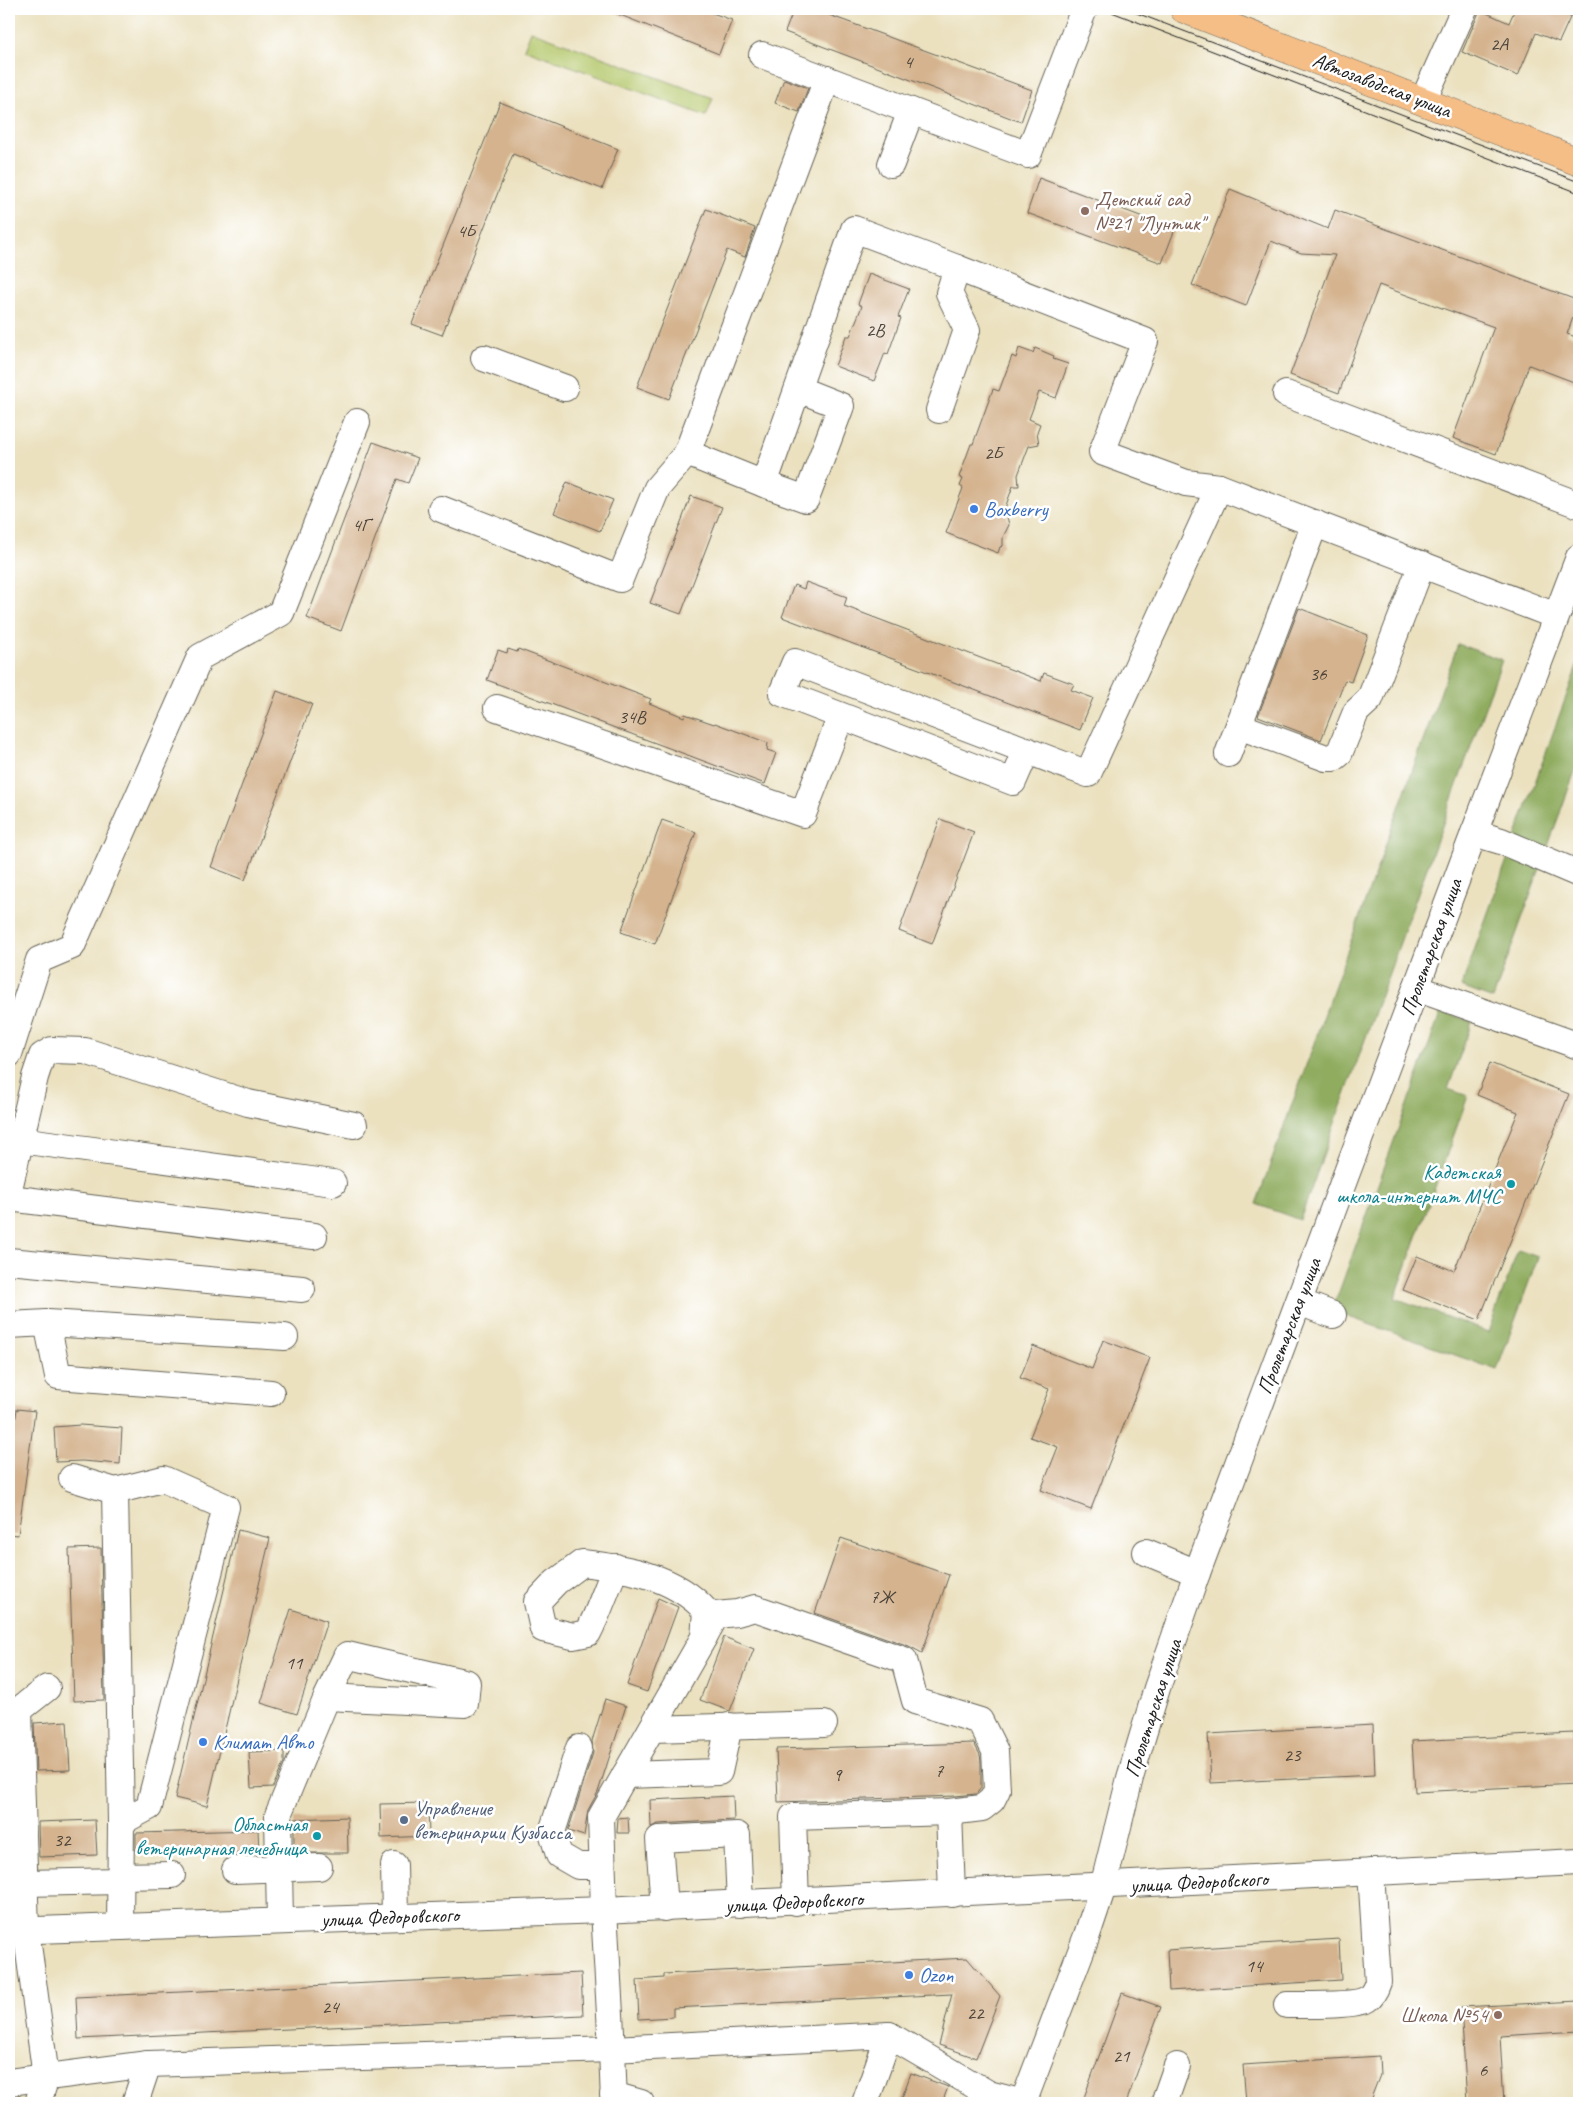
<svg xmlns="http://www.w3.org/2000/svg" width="1588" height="2112" viewBox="0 0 1588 2112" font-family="Caveat,sans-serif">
<rect width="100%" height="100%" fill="#fff"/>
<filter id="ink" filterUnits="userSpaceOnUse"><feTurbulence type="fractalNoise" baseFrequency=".02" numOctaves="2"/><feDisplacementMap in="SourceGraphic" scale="10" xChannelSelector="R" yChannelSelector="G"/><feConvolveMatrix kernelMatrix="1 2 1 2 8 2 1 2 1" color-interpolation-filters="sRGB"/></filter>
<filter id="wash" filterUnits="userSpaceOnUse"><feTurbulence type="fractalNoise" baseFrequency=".0096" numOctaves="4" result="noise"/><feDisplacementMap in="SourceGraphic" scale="20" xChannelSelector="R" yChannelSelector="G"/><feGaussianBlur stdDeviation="1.12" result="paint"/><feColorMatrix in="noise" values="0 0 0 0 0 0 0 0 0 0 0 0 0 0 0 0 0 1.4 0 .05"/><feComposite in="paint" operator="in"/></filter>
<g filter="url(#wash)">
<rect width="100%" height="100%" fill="#ebe1bf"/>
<path fill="#b4c76a" stroke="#687243" d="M531 31 713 98 706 116 524 49Z"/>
<g fill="#8fac5e" stroke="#56643d">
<path d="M1458 644 1502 660 1300 1220 1256 1204Z"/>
<path d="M1579 661V760L1493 999 1461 987Z"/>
<path d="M1441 1011 1472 1022 1448 1089 1468 1096 1395 1298 1488 1332 1518 1250 1538 1257 1497 1370 1332 1311Z"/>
</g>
<g id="blocks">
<g fill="#d4b38e">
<path d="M605 9H701L732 20 719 54Z"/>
<path d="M794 9H813L1032 90 1021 122 785 32Z"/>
<path d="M1515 9H1574L1559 42 1536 33 1518 76 1462 52 1480 10 1509 23Z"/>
<path d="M784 79 808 88 799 112 775 103Z"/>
<path d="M500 102 618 149 602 189 513 154 442 335 412 324Z"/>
<path d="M1039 178 1175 229 1162 263 1027 213Z"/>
<path d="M1230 189 1328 229 1335 210 1579 301 1567 334 1579 338V384L1529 365 1496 454 1453 438 1494 327 1379 285 1339 393 1290 375 1335 255 1301 253 1271 241 1246 306 1192 285Z"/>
<path d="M706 209 755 228 745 257 727 250 669 399 637 387Z"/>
<path d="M869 274 909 289 898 317 901 318 888 354 885 353 874 381 835 366 846 336H850L862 306 858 304Z"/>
<path d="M1019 348 1033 353 1035 348 1054 356 1053 359 1068 364 1056 398 1039 392 1029 419 1040 424 1037 432 1039 444 1029 446 1018 475 1019 486H1013L1005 508 1009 525 1003 537V546L1000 547 998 553 946 533 963 488 960 486 963 479 959 477 971 444H973L993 389 999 391 1012 356 1016 358Z"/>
<path d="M373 442 418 458 408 483 397 479 341 631 307 618Z"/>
<path d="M567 482 613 500 600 531 554 513Z"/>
<path d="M691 496 722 507 681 614 650 603Z"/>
<path d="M806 582 847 597 844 606 1041 681 1044 673 1074 684 1071 690 1093 698 1080 730 782 617 794 585 804 589Z"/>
<path d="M1299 608 1368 635 1351 682 1345 680 1321 740 1258 716Z"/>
<path d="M508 649 517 652 518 649 651 699 649 703 684 717 685 714 714 724 715 723 768 743 767 750 776 753 765 784 487 680 498 650 507 653Z"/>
<path d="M277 691 312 704 245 880 211 867Z"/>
<path d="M940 819 974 832 932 944 899 931Z"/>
<path d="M662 820 696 832 655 944 621 932Z"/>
<path d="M1490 1063 1569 1094 1479 1320 1403 1290 1417 1256 1454 1271 1518 1112 1477 1095Z"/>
<path d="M1103 1340 1150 1358 1091 1509 1041 1490 1058 1447 1030 1437 1049 1389 1020 1378 1033 1346 1092 1369Z"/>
<path d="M17 1409 35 1411 18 1535 9 1534V1464Z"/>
<path d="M80 1425 122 1428 120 1464 82 1461 56 1462 54 1427Z"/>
<path d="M238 1530 270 1538 207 1806 175 1798Z"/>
<path d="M841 1538 949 1575 922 1653 909 1646 815 1613Z"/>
<path d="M101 1548 104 1700 74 1701 69 1549Z"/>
<path d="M658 1598 678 1607 647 1692 627 1685Z"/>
<path d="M291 1609 327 1621 297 1714 261 1703Z"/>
<path d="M724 1637 754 1649 730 1711 700 1700Z"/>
<path d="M605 1699 626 1706 598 1792 588 1810 584 1836 568 1831 593 1753 592 1741Z"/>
<path d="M67 1721 70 1770 36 1771 34 1723Z"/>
<path d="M1373 1725 1375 1775 1211 1783 1208 1734Z"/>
<path d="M1574 1733 1576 1784 1415 1792 1412 1741Z"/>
<path d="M974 1743 980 1755 981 1762V1788L976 1794 955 1796 778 1802 776 1749Z"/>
<path d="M284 1751V1762L273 1787 251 1788 249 1752Z"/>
<path d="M733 1796 734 1820 658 1824 651 1827 650 1800Z"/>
<path d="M428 1803 429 1836 381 1838 380 1804Z"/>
<path d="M347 1817 348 1853H294V1819Z"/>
<path d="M628 1817 629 1833H617L618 1818Z"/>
<path d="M95 1820 97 1855 39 1857 38 1822Z"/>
<path d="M258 1830 259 1852 211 1853V1850L136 1852V1833Z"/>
<path d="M1339 1939 1341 1980 1169 1991 1167 1950Z"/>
<path d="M967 1958 1000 1996 976 2058 939 2045 952 1994 673 2008V2017L639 2019 637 1980 664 1978V1974Z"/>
<path d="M581 1973 583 2015 78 2039 76 1997Z"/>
<path d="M1122 1993 1161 2007 1126 2103H1082Z"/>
<path d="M1579 2001V2031L1500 2036 1504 2103H1467L1461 2007Z"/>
<path d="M1379 2056 1380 2075 1369 2103H1246L1243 2065Z"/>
<path d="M911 2073 948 2087 942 2103H900Z"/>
</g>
</g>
</g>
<g filter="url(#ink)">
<use href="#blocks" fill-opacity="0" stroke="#646155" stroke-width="1"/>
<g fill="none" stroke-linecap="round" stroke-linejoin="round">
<g stroke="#646155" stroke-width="28">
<g id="minor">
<path d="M762 55 1028 155 1084 9"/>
<path d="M1423 101 1464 9"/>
<path d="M891 164 911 111"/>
<path d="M957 268 1145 341 1102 452 1186 483 1219 487 1556 616"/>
<path d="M484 358 565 388"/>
<path d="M1286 394 1579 505"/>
<path d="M687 453 764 484 854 229 957 268 949 293 967 330 939 410"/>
<path d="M764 484 806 499 841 406 798 389"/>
<path d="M441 509 620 579 657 488 687 453 827 79"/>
<path d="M497 708 803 814 841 716"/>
<path d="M1239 726 1326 758H1334L1339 754 1356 712 1370 699 1422 564"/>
<path d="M1027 750 1013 782 782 693 795 662 1088 774 1219 487"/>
<path d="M1228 754 1315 523"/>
<path d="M1474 833 1501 841 1579 874"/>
<path d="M1416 988 1579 1046"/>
<path d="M9 1054 39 960 72 946 200 657 281 613 357 422"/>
<path d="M20 1140 333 1183"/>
<path d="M9 1189 35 1077 42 1056 52 1050 85 1051 248 1103 354 1125"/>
<path d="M9 1198 314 1236"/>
<path d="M9 1261 302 1289"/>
<path d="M1299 1302 1333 1315"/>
<path d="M47 1323 285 1337"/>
<path d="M9 1325 47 1323 58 1376 271 1393"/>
<path d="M72 1478 115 1491"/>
<path d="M1146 1552 1197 1573"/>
<path d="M704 1637 716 1615 737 1613 755 1608 904 1660 915 1701 980 1721 995 1751 997 1790 992 1800 982 1808 949 1812 793 1817 796 1902"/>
<path d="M652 1729 824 1724"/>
<path d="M579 1748 552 1832 559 1855 578 1866H602"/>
<path d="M625 1775 719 1772 729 1726"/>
<path d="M949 1812 952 1894"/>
<path d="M394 1865 395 1917"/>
<path d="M235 1870 319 1867"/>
<path d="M121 1876 172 1875"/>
<path d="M25 1883 121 1881"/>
<path d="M664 1908 659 1839 737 1835 740 1904"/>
<path d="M280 1921 278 1815 327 1697 347 1655 467 1683 465 1704 327 1697"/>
<path d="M120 1927 121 1822 149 1807 226 1507 163 1479 115 1491 121 1822"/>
<path d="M9 1931 604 1910 1579 1862"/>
<path d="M1287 2005C1303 2005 1356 2006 1367 1999 1373 1995 1376 1988 1378 1982L1371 1872"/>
<path d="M9 2082 148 2064 612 2049 889 2035 989 2094 1023 2103"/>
<path d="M613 2095 641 2103"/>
<path d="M38 2103 46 2077 26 1930 19 1710 47 1688"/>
<path d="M135 2103 148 2064"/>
<path d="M614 2103 612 2049 604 1910 601 1817 704 1637 706 1611C675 1576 626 1568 582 1563L556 1582 537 1602 543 1629 573 1636 588 1633C599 1612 606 1589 616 1567"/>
<path d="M865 2103 889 2035"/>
<path d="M1023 2103 1086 1938 1103 1887 1130 1778 1157 1688 1197 1573 1474 833 1579 557"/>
<path d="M1164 2103 1177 2066"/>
</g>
</g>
<g stroke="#646155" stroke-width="29">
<path id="major" d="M1184 9 1579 162"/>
</g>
<use href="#minor" stroke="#fff" stroke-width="26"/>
<use href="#major" stroke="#f6be87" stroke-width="28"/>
<g stroke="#1c1c1c" stroke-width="1">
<path d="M1104 9 1579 193"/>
<path d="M1126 9 1579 182"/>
</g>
</g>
</g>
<g fill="#8d6e63" stroke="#fff" stroke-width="2">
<circle cx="1085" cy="211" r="5"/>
<circle cx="1498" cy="2015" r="5"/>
</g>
<g fill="#3f7fe0" stroke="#fff" stroke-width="2">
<circle cx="974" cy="509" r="5"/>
<circle cx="203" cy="1742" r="5"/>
<circle cx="909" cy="1975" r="5"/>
</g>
<g fill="#0f9aa8" stroke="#fff" stroke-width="2">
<circle cx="1511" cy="1184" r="5"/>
<circle cx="317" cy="1836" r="5"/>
</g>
<circle fill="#5c6f8a" stroke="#fff" stroke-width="2" cx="404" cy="1820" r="5"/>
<g text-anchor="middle" stroke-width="5" stroke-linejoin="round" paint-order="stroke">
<g font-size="19" fill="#4a4238">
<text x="1499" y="50">2А</text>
<text x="908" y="68">4</text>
<text x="466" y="237">4Б</text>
<text x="875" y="336">2В</text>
<text x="993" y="459">2Б</text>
<text x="361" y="531">4Г</text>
<text x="1318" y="680">36</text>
<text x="632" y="723">34В</text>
<text x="882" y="1603">7Ж</text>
<text x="294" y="1669">11</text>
<text x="1292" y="1761">23</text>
<text x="939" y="1777">7</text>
<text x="837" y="1781">9</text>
<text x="62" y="1846">32</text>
<text x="1254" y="1972">14</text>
<text x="330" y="2013">24</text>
<text x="975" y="2019">22</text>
<text x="1121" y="2062">21</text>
<text x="1483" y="2076">6</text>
</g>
<g font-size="21" fill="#1c1c1c" stroke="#fff">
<text transform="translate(1382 85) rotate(21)" y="7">Автозаводская улица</text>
<text transform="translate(1431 947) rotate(-70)" y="7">Пролетарская улица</text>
<text transform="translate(1289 1326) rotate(-69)" y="7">Пролетарская улица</text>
<text transform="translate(1153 1708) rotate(-72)" y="7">Пролетарская улица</text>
<text transform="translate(1199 1882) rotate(-3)" y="7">улица Федоровского</text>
<text transform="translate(794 1902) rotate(-3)" y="7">улица Федоровского</text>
<text transform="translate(390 1917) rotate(-2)" y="7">улица Федоровского</text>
</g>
<g font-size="21" fill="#785e54" stroke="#fff" text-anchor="start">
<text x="1095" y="206">Детский сад<tspan x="1095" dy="24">№21 "Лунтик"</tspan></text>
<text x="1488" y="2022" text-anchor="end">Школа №54</text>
</g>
<g font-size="21" fill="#366cbe" stroke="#fff" text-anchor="start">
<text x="984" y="516">Boxberry</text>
<text x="213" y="1749">Климат Авто</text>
<text x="919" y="1982">Ozon</text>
</g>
<g font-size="21" fill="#0d838f" stroke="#fff" text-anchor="end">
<text x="1501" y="1179">Кадетская<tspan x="1501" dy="24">школа-интернат МЧС</tspan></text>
<text x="307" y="1831">Областная<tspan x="307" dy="24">ветеринарная лечебница</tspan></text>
</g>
<g font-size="21" fill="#4e5e75" stroke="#fff" text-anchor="start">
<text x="414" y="1815">Управление<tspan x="414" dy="24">ветеринарии Кузбасса</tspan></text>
</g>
</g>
<rect width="1588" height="2112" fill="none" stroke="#fff" stroke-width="30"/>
</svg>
